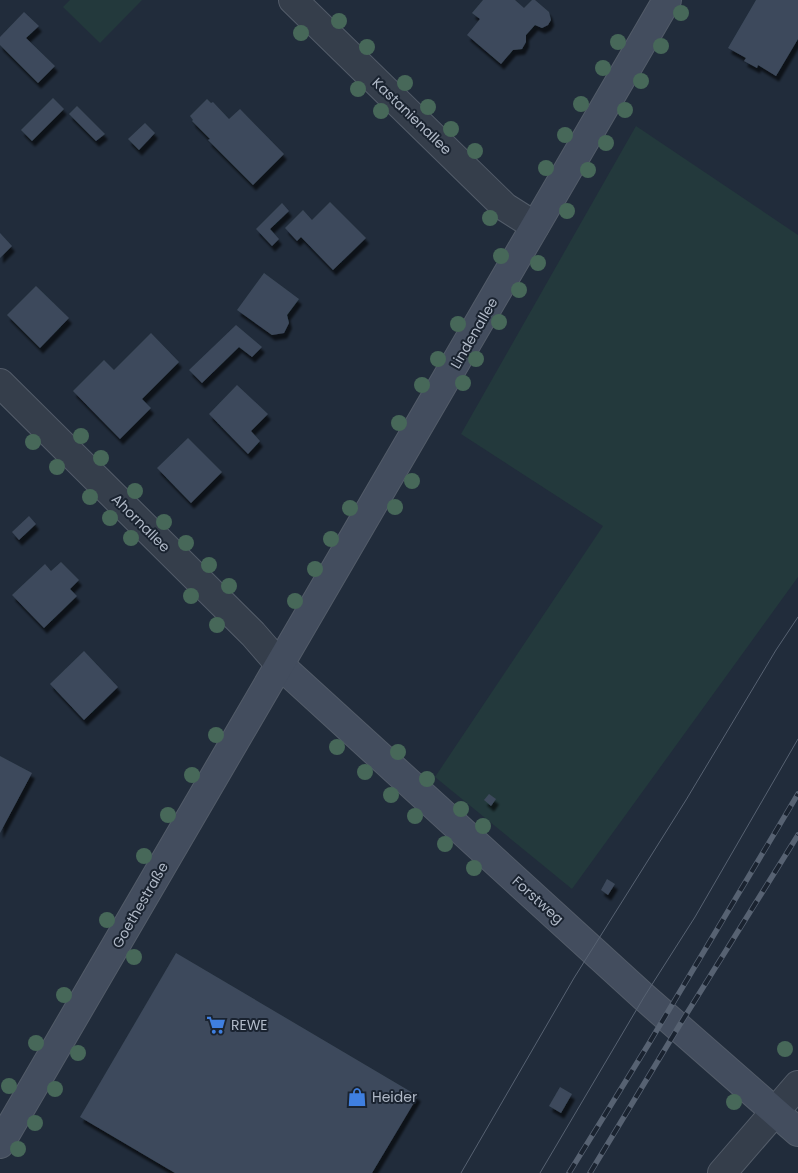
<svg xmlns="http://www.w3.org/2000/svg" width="798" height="1173" viewBox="0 0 798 1173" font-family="Poppins,sans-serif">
<defs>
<filter id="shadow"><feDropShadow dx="3" dy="5.5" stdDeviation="1" flood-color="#0009"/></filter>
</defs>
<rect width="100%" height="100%" fill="#212c3b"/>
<g fill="#23393c">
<path d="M70 0H142L100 43 63 7Z"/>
<path d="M636 126 798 235V577L572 889 435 777 603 526 461 434Z"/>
</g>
<g fill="#3d4a5b" filter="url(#shadow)">
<path d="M483 0H515L524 8 532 0H535L549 12 551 20 548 25 542 28 535 25 526 35V42L522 49 513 50 501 64 467 35 480 19 472 13Z"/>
<path d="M756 0H798V39L776 76 758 65 757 68 744 61 746 58 728 48Z"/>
<path d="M24 12 39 26 26 38 55 66 38 83 0 45V37Z"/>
<path d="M53 98 64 109 32 141 21 130Z"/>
<path d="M207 99 211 103 213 102 229 119 240 109 284 154 253 185 208 140 210 139 192 121 193 120 190 116Z"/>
<path d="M77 106 105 134 96 141 69 114Z"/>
<path d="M145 123 155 133 139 150 128 139Z"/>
<path d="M330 202 366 238 333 270 301 237 297 241 285 228 303 210 312 220Z"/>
<path d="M282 203 289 211 270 229 279 239 272 246 256 229Z"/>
<path d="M0 233 12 246 0 258Z"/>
<path d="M264 273 299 299 287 315 289 323 284 333 272 335 237 310Z"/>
<path d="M36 286 69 318 40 348 7 315Z"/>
<path d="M236 325 262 347 252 357 239 347 202 383 189 370Z"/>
<path d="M151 333 179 362 142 399 151 408 120 439 73 391 104 360 114 370Z"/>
<path d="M237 385 268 414 251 431 260 441 248 454 209 414Z"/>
<path d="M188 438 222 472 191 503 157 468Z"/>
<path d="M29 516 36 524 19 540 12 532Z"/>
<path d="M61 562 79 580 70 589 77 596 44 628 12 595 45 564 51 571Z"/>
<path d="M84 651 118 687 84 720 50 684Z"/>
<path d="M0 756 32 773 0 833Z"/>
<path d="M489 794 496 799 491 806 484 800Z"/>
<path d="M607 879 615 884 608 895 601 890Z"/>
<path d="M176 953 418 1096 372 1173H175L80 1117Z"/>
<path d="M560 1087 572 1094 561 1113 549 1106Z"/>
</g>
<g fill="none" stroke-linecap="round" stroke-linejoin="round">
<g stroke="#535c69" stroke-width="30">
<g id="street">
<path d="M293 0 505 207 535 226"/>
<path d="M0 383 253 634 280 665"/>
<path d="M722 1173 798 1085"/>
</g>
</g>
<g stroke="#535c69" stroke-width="30">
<g id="secondary">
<path d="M280 665 644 997 798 1132"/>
<path d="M0 1144 667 0"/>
</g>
</g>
<use href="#street" stroke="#353e4b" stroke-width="28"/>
<use href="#secondary" stroke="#434d5e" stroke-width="28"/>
<g stroke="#576272" stroke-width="1">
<path d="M461 1173 574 978 686 800 776 650 798 617"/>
<path d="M540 1173 644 997 695 917 798 739"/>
</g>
<g stroke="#576272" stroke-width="5.5">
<g id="rail">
<path d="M569 1173 648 1045 798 794"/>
<path d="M590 1173 679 1026 798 835"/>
</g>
</g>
<use href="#rail" stroke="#1a2330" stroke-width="4" stroke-dasharray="11" stroke-linecap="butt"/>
</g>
<g fill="#476859">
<circle cx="681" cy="13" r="8"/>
<circle cx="339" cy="21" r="8"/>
<circle cx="301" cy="33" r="8"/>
<circle cx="618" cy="42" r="8"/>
<circle cx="661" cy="46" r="8"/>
<circle cx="367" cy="47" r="8"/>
<circle cx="603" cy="68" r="8"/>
<circle cx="641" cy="81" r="8"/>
<circle cx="405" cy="83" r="8"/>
<circle cx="358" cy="89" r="8"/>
<circle cx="581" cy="104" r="8"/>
<circle cx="428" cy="107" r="8"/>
<circle cx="625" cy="110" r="8"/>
<circle cx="381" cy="111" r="8"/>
<circle cx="451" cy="129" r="8"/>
<circle cx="565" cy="135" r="8"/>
<circle cx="606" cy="143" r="8"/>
<circle cx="475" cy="151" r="8"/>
<circle cx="546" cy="168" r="8"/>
<circle cx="588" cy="170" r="8"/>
<circle cx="567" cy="211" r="8"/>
<circle cx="490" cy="218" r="8"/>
<circle cx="501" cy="256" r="8"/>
<circle cx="538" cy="263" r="8"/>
<circle cx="519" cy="290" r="8"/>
<circle cx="499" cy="322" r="8"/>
<circle cx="458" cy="324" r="8"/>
<circle cx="438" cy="359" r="8"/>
<circle cx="476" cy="359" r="8"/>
<circle cx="463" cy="383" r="8"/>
<circle cx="422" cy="385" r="8"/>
<circle cx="399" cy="423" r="8"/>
<circle cx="81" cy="436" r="8"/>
<circle cx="33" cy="442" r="8"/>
<circle cx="101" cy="458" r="8"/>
<circle cx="57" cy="467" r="8"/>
<circle cx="412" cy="481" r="8"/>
<circle cx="135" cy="491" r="8"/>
<circle cx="90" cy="497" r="8"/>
<circle cx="395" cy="507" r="8"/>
<circle cx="350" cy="508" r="8"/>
<circle cx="110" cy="518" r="8"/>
<circle cx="164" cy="522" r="8"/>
<circle cx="131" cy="538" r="8"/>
<circle cx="331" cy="539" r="8"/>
<circle cx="186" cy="543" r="8"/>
<circle cx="209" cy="565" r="8"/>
<circle cx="315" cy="569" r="8"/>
<circle cx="229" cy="586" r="8"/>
<circle cx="191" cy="596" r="8"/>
<circle cx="295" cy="601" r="8"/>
<circle cx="217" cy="625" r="8"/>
<circle cx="216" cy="735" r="8"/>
<circle cx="337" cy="747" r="8"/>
<circle cx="398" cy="752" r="8"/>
<circle cx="365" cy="772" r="8"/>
<circle cx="192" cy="775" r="8"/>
<circle cx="427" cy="779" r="8"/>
<circle cx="391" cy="795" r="8"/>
<circle cx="461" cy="809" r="8"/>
<circle cx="168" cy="815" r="8"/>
<circle cx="415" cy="816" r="8"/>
<circle cx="483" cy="826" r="8"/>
<circle cx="445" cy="844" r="8"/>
<circle cx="144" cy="856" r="8"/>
<circle cx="474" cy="868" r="8"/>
<circle cx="107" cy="920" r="8"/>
<circle cx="134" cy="957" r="8"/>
<circle cx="64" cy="995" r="8"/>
<circle cx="36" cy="1043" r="8"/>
<circle cx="785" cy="1049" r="8"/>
<circle cx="78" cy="1053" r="8"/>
<circle cx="9" cy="1086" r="8"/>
<circle cx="55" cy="1089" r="8"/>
<circle cx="734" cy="1102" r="8"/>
<circle cx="35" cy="1123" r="8"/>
<circle cx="18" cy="1149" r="8"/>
</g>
<defs>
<g id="supermarket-bare" transform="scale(1.5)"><path d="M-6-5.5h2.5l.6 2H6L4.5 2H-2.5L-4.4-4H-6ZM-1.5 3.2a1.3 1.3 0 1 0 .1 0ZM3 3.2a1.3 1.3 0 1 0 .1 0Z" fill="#3f7fe0" stroke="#1a2330" stroke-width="2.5" paint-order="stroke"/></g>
<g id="shop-bare" transform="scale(1.5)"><path d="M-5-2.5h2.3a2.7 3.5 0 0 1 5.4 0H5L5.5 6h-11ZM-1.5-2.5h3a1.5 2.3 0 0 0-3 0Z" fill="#3f7fe0" stroke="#1a2330" stroke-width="2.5" paint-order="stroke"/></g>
</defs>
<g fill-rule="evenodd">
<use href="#supermarket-bare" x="216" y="1025"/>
<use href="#shop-bare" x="357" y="1097"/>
</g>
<g text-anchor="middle" stroke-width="4" stroke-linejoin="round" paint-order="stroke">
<g font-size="14" fill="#b0b9c7" stroke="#1a2330">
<text transform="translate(412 116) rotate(44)" y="5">Kastanienallee</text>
<text transform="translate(474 333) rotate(-60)" y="5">Lindenallee</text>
<text transform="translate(141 523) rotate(45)" y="5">Ahornallee</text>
<text transform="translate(538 900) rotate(42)" y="5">Forstweg</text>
<text transform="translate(140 905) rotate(-60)" y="5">Goethestraße</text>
</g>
<g font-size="14" fill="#b0b9c7" stroke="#1a2330" text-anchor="start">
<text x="231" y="1030">REWE</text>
<text x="372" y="1102">Heider</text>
</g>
</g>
</svg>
